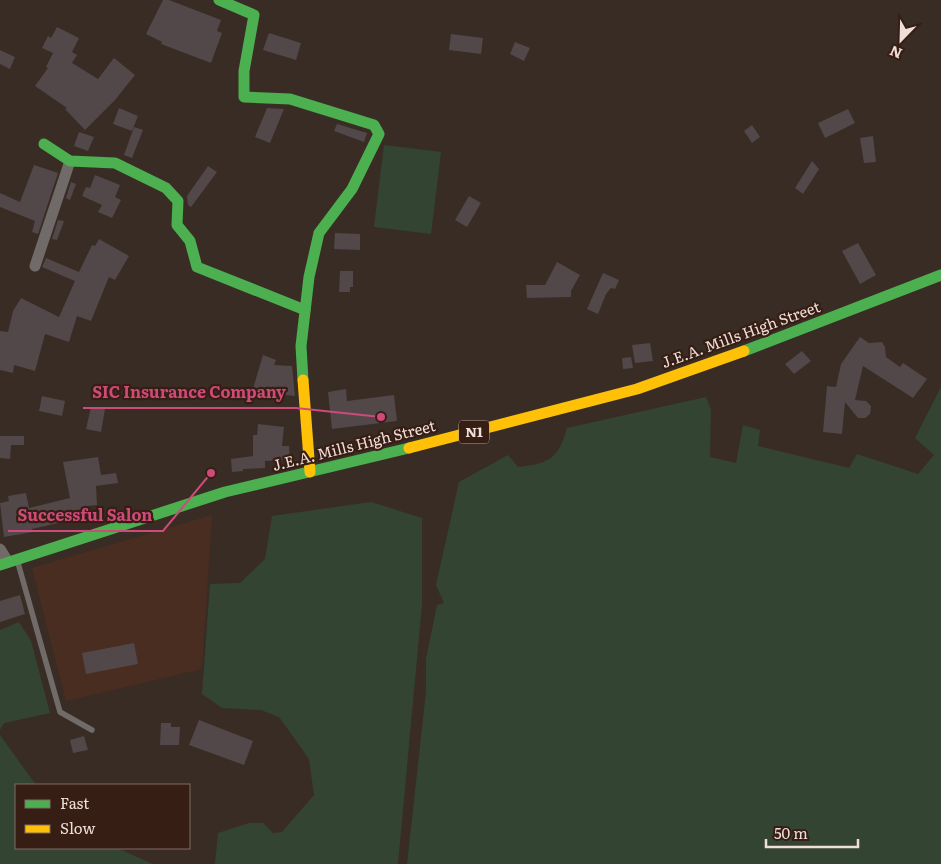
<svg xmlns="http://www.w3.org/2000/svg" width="941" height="864" viewBox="0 0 941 864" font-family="Literata,serif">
<rect width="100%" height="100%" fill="#392c25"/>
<path fill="#492d20" d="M212 515 202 669 66 701 32 568Z"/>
<g fill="#344433">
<path d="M384 145 441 152 431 234 374 227Z"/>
<path d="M941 387V864H407L426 692V659L437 605 444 603 436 585 459 482 508 455 518 467C549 463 558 460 567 428L706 397 711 410 710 457 736 463 743 425 760 430 758 446 849 468 857 454 918 474 934 455 915 438Z"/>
<path d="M371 502 422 518V604L398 864H215L218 833 249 823H263L273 833 282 832 314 795 309 759 279 717 261 710 222 708 202 694 210 584 240 583 265 559 272 516Z"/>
<path d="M19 622 31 641 50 713 4 723 0 730V630Z"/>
<path d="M0 735 36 785H16V848H117L153 864H0Z"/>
</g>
<g fill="#524749">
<path d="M163 0H169L221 20 217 31 222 33 211 63 161 44 162 42 146 34Z"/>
<path d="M57 27 79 38 72 52 77 55 72 63 98 79 114 58 135 75 115 100 85 130 65 109 67 108 35 86 48 68 46 67 53 53 42 48 48 36 51 38Z"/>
<path d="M269 33 301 43 296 60 263 50Z"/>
<path d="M451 34 483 38 481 54 449 50Z"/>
<path d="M515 42 530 48 524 61 510 54Z"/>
<path d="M0 50 15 57 10 69 0 64Z"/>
<path d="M119 108 138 116 132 131 113 124Z"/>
<path d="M267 108 284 109 270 143 255 137Z"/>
<path d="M848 109 855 123 825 138 818 123Z"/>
<path d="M337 124 367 133 364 142 334 131Z"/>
<path d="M752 125 760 137 752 143 744 131Z"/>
<path d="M134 127 143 130 132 158 124 155Z"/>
<path d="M79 132 94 137 88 151 74 146Z"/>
<path d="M873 136 876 162 864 163 860 138Z"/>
<path d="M812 161 819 169 803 194 795 188Z"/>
<path d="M34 165 58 173 38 234 32 232 35 221 0 207V193L20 202Z"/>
<path d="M208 166 217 172 191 207 188 205 187 196Z"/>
<path d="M95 175 120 185 115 197 121 200 112 218 98 212 102 205 82 196 86 187 90 188Z"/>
<path d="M71 182 76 184 70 200 66 198Z"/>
<path d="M469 196 481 203 467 227 455 220Z"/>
<path d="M58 220 64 221 57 240 52 239Z"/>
<path d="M335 233 360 234V250L334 249Z"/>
<path d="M99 239 129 256 115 280 109 277 91 321 77 316 69 342 45 334 35 371 14 365 13 373 0 370V331L8 332 13 311 21 298 59 317 75 281 42 267 46 258 79 272 92 245 95 246Z"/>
<path d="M858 243 876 275 860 284 842 251Z"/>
<path d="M557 262 580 275 571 291V297L527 298 526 285H545Z"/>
<path d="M340 271H353V287H350V292H339Z"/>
<path d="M603 273 619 280 615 289 611 288 606 294 598 314 587 309Z"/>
<path d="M860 337 869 343 882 342 885 347 886 357 900 367 903 363 927 379 913 398 863 366 855 400 866 401 871 406 870 414 865 418H858L845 402 842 434 823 432 827 386 836 387 841 364Z"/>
<path d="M650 343 653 361 635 363 632 345Z"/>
<path d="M802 351 811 361 794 374 785 364Z"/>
<path d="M263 355 276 360 274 365 292 366 295 396 252 392Z"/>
<path d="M631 357 633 368 623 369 622 358Z"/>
<path d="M346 389 347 401 394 395 397 421 332 429 328 392Z"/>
<path d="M42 396 65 401 62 416 39 411Z"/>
<path d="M91 407 105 409 101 432 86 429Z"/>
<path d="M258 424 284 427 282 446H289L290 460 265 461V468L243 469V471L232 472 231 459 253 456V435H257Z"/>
<path d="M0 436H24V445H11L10 459 0 458Z"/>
<path d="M98 457 101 475 116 473 118 483 96 486 97 505 88 506 89 510 65 512 67 521 32 529 33 532 4 537 0 503 9 501 8 496 26 493 29 508 70 498 63 462Z"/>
<path d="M20 595 25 614 0 622V601Z"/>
<path d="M134 643 138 664 86 674 82 653Z"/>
<path d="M199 720 253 741 244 765 189 745Z"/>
<path d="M161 723H171V727H180L179 745H160Z"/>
<path d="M84 736 88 750 73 753 70 740Z"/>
</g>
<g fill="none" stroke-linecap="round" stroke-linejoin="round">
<path stroke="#706a69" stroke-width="5.5" d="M18 563 60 712 92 730"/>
<g stroke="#706a69" stroke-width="11">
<path d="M35 266 70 161"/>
<path d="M0 549 8 562"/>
</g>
<g stroke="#4caf50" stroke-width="11">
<path d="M219 0 254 15 244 71V97L290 99 374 125 379 134 352 189 319 233 309 277 301 346 303 380"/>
<path d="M44 144 70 161 115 163 166 188 178 201 177 225 190 241 197 267 305 310"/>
<path d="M744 351 941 275"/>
<path d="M0 565 225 492 409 448"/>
</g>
<g stroke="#ffc107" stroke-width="11">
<path d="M303 380 310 472"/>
<path d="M409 448 637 389 744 351"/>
</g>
</g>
<g text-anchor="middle" stroke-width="4.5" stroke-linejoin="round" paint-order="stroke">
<rect fill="#361e14" stroke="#b8a59d" stroke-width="1" x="459" y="420.5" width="30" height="23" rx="4"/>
<g font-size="14" font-weight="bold" fill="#f0dfd8">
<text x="474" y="437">N1</text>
</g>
<g font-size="15" fill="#f0dfd8" stroke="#361e14">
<text transform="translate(741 335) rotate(-20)" y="5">J.E.A. Mills High Street</text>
<text transform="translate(354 446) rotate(-14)" y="5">J.E.A. Mills High Street</text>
</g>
</g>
<path fill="none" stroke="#ce4a7a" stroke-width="2" d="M381 417L296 408H83M211 473L163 531H8"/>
<g fill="#ce4a7a" stroke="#361e14" stroke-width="2">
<circle cx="381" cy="417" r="5"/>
<circle cx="211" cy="473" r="5"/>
</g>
<g font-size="16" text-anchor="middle" font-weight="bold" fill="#ce4a7a" stroke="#361e14" stroke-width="4.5" stroke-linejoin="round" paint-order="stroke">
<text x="189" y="398">SIC Insurance Company</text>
<text x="85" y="521">Successful Salon</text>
</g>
<rect x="15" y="784" width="175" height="65" fill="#361e14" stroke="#806b62"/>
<rect x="25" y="800" width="25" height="8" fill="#4caf50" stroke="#806b62"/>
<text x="60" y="809" font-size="15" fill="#f0dfd8">Fast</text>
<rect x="25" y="825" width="25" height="8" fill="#ffc107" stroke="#806b62"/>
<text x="60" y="834" font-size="15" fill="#f0dfd8">Slow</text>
<g transform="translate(901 40) rotate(203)" stroke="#361e14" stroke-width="4" paint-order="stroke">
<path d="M0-4L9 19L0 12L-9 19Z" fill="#f0dfd8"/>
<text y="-8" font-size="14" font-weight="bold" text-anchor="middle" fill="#f0dfd8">N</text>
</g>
<path d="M766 839v8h92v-8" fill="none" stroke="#f0dfd8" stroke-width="2.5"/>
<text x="774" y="839" font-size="15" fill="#f0dfd8" stroke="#361e14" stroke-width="4" paint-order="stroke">50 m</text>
</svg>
